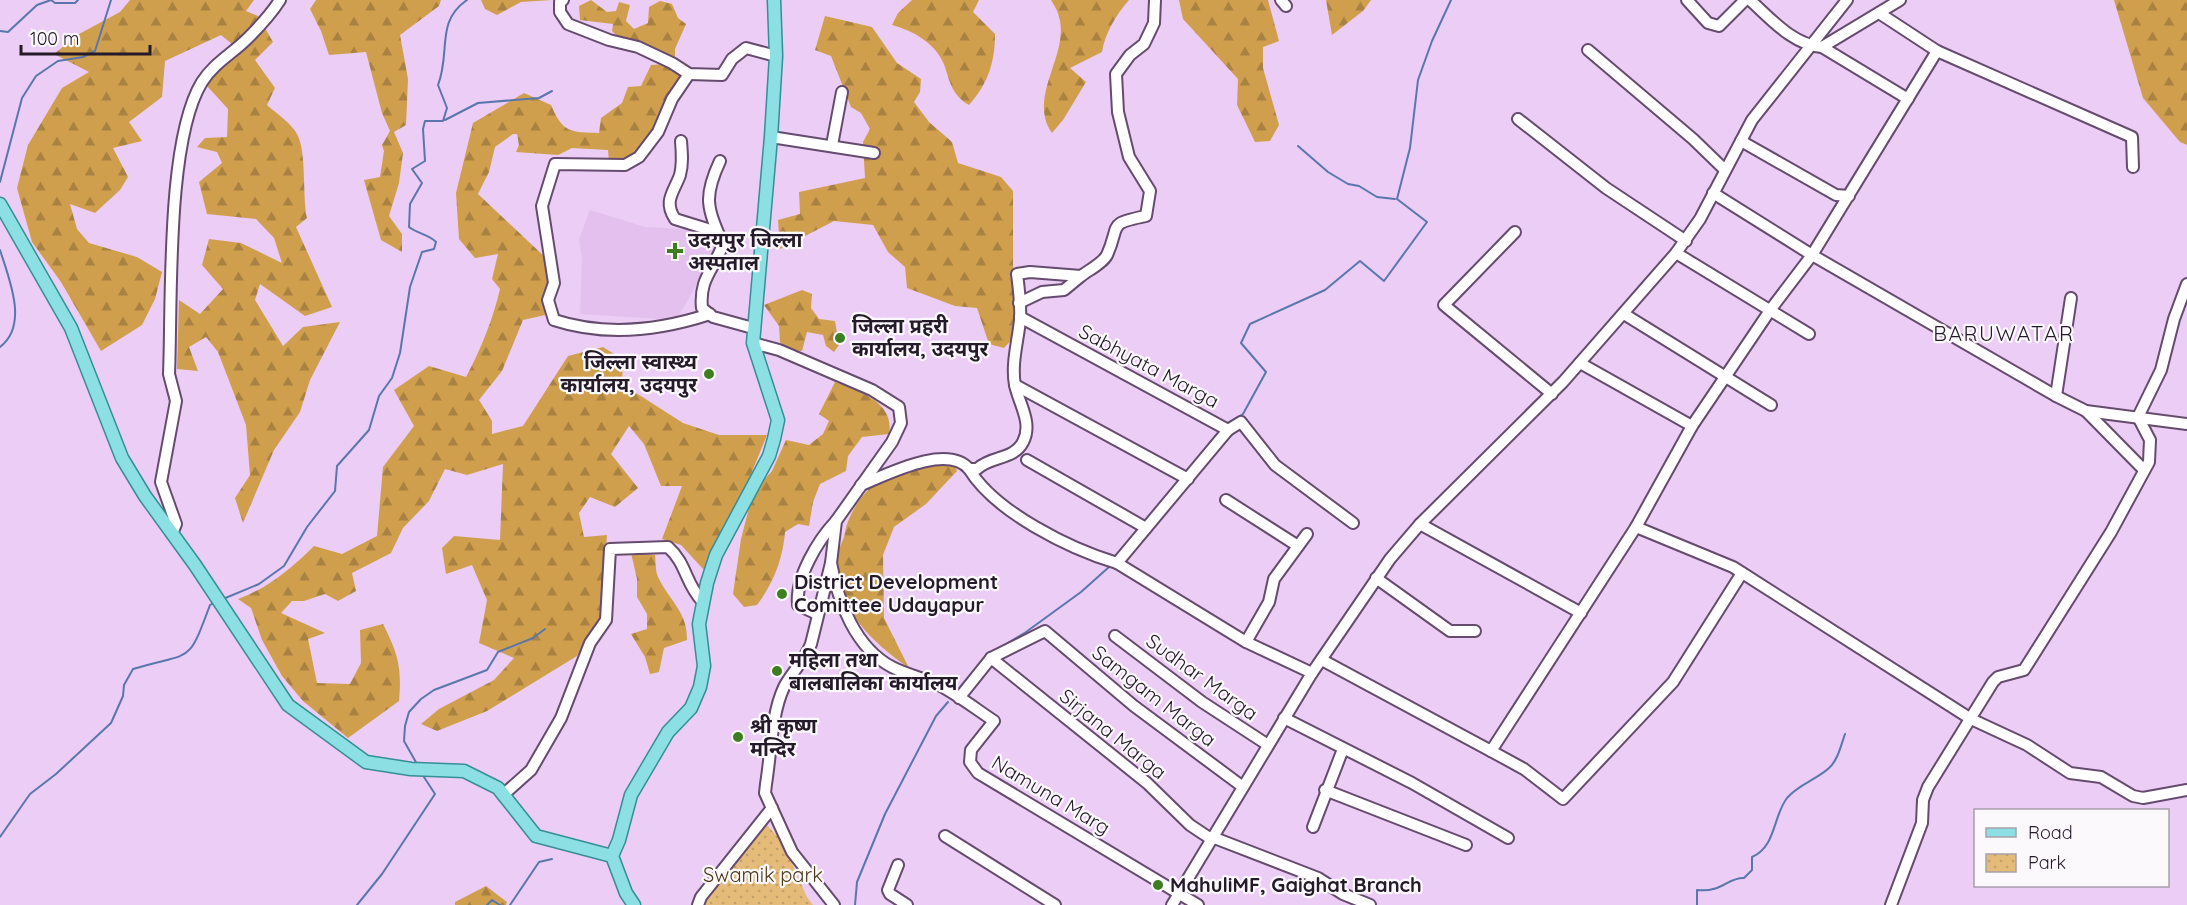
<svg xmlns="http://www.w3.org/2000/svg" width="2187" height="905" viewBox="0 0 2187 905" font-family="Quicksand,'Noto Sans Devanagari',sans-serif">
<defs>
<pattern id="forest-firs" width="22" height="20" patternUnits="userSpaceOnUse" patternTransform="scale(1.5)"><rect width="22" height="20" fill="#d09f4e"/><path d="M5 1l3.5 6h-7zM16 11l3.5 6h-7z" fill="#a98141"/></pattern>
<pattern id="park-dots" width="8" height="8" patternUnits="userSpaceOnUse" patternTransform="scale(1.5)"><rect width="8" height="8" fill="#e5bb79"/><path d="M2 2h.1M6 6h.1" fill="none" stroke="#c4a069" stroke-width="1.8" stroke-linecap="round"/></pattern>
</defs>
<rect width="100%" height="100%" fill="#ebcdf5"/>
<path fill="#e4c0ef" d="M590 210 645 227 684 229 714 236 719 247 676 320 580 314 582 258 579 239Z"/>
<g fill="url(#forest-firs)">
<path d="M130 0H254L246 11 258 16 273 42 255 60 275 88 267 105C276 113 292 124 297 134 307 152 302 196 307 218L296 227 332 307 305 316 260 284 255 300 283 346 303 327 340 322 310 380 300 412 274 450 243 523 235 498 250 475 246 425 218 352 206 337 189 347 198 371 177 369 179 300 200 314 223 289 202 265 209 239 241 243 282 263 274 238 256 219 207 214 199 182 222 163 217 152 197 147 205 138 227 137 228 109 207 86 232 44 221 35 165 61 162 97 129 122 142 141 113 148 128 177 120 190 95 213 70 204 77 229 89 243 137 257 162 272 155 299 142 325 101 351 61 282 32 242 17 188 28 145 62 88 89 72 54 54 79 34 120 12Z"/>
<path d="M316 0H441L439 6 400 35 408 79 406 125 394 132 403 153 399 183 389 216 402 234V252L381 240 364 180 380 177 384 151 382 145 390 131 382 113 366 52 329 55 321 31 310 9Z"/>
<path d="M481 0H552L521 2 497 15 485 9Z"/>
<path d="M591 0 607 12 616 11 619 2 630 5 626 21 634 29 648 23 649 7 660 1 672 4 678 18 686 24 675 49V59L620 39 612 31 613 24 580 20 579 6Z"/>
<path d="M912 0H979L973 12 995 34C995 62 988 84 969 105 953 96 950 83 945 67 937 44 914 31 892 25L898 13Z"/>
<path d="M1051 0H1129C1116 15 1105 33 1102 52L1070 68 1086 82 1063 120 1052 133C1027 96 1070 55 1059 17 1058 11 1054 5 1051 0Z"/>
<path d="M1179 0H1268L1279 41 1263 47V68L1279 125 1270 141 1255 142 1237 105 1238 79 1183 19Z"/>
<path d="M1326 0H1371L1363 11 1332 35Z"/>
<path d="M2114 0H2187V145L2180 142 2143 98Z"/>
<path d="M825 16 872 27 897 63 921 79 920 92 914 102 929 122 952 142 958 163 1001 177 1013 191V338L1004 348 989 344 977 308 955 306 907 288 905 267 888 252 873 225 834 221 780 249 778 220 800 214 799 192 865 178 863 142 870 129 861 113 851 107 831 56 815 50Z"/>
<path d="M666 64 681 74C671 102 657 138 632 157 627 161 616 161 609 162L608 150 572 148 558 155 516 152 519 145 517 134H513L495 147 489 172 478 194 547 259 553 285 545 315 523 320 502 371 479 400 492 421V434L523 426 568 356 603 347 622 359 623 390 633 391 683 423 719 435H767L745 489 704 570 681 545 662 539 682 486H661L644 444 629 426 611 454 638 488 615 507 590 497 579 513 584 537 607 535 601 618 577 656 487 711 437 731 421 724 439 709 494 680 514 658 479 643 487 600 472 565 446 574 442 548 454 536 500 540 503 464 467 475 445 469 429 501 403 528 391 553 352 573 356 591 338 601 325 594 304 601H292L281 613 325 633 308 639 317 683 350 684 361 663 360 630 383 624C398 654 402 667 399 701L348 738 303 701 282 676 262 640 251 608 238 599C268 588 291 569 314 546L342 554 377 536 383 467 414 426 394 390 429 366 466 377C481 349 493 319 500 289L492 279 498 254 475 258 459 239 456 193 473 123 524 93 551 105C563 133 570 132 599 133L601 118 622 103 628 87 641 86 651 65Z"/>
<path d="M802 290 812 294 811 308 819 319 835 321 839 345 834 352 826 346 823 335 807 332 802 351 789 350 780 342 779 326 764 305Z"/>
<path d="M835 382C859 391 895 402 889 434L862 437 848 456 846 471 820 484 813 502 809 526 798 524 785 532C783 559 773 584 757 605L744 607 733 594 741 539 750 504 755 490 772 471 786 440 809 445 823 434 829 421 819 414Z"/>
<path d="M927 465H955L957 471 926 504 894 527 883 555 884 618 909 668C871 641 836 609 837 558 837 550 844 541 845 532 848 515 863 490 880 481 894 474 912 470 927 465Z"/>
<path d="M631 553 655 555C656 563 655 572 659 579 670 601 688 613 687 640L664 648 659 672 650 674 645 657 631 634 647 629V614L637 597V579Z"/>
<path d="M486 886 507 902 506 905H455V902Z"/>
</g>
<path fill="url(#park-dots)" d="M764 822 782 841 807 897 813 905H703Z"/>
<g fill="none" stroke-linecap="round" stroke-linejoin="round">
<g stroke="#5a77ac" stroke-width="2">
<path d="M51 0 55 3H75L78 0"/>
<path d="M0 31 8 32 37 5 51 0"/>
<path d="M445 120 478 103 539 98 552 91"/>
<path d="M1298 146 1328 172 1348 184 1359 186 1377 197 1395 199"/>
<path d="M0 182 22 98 36 76 58 61 83 57 95 51 111 0"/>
<path d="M0 250C9 279 29 325 0 347"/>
<path d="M1226 424 1243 414 1266 372 1241 343 1250 324 1325 290 1360 261 1384 281 1427 222 1397 199 1410 148 1418 80 1432 41 1451 0"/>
<path d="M1209 444 1219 432"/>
<path d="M223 599 259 584 284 566 307 527 335 491 337 466 369 430 379 396 392 378 400 353 410 287 422 252 434 249 436 242C428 234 418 234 409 227L410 204 422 183 412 169 425 161 423 129 425 121H443L447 108 438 85C451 52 435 22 467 0"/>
<path d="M993 652 1026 632 1081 592 1109 567"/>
<path d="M956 692 978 666"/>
<path d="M417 764 404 741 405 726 409 712 421 699 434 690 487 670 498 652 533 638 545 629"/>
<path d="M0 837 30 794 56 774 111 723 123 696 124 685 133 669C192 651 187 667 210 605L215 602"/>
<path d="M357 905 382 874 435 794 422 774"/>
<path d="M487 905 492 900 500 905"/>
<path d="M510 905 539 862 552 859"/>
<path d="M855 905 857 882 885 814 936 716 948 702"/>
<path d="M1697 905V890C1722 893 1728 877 1744 878L1752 870V857C1776 847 1773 816 1787 798 1799 784 1816 780 1829 768 1838 760 1841 745 1845 734"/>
</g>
<g stroke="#654b6d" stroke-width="14">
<g id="minor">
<path d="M563 0 560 2V12L568 24 609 40 638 47 672 63 689 74 722 75 732 59 746 48 776 56"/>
<path d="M1281 0 1286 6"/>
<path d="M1687 0 1708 23 1719 26 1745 0"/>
<path d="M1750 0C1771 19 1793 45 1822 47L1900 0"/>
<path d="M1879 13 1937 51 2132 137 2133 167"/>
<path d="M1822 47 1908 99"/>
<path d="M1588 50 1693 139 1725 170"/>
<path d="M689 74 672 99 658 132 639 157 625 165 555 164 542 206 554 283 548 300 554 320C606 337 658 331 710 314"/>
<path d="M1518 119 1606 188 1686 241"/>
<path d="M771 137 874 153"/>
<path d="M681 141C682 153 683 164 680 175 674 192 663 201 675 219L717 232"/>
<path d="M1741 141 1836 195 1849 196"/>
<path d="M832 145 842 92"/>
<path d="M720 161C703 197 707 208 723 244 714 270 699 278 702 308L713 317 753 328"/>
<path d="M1713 193 1812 255 2056 396 2086 411 2187 424"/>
<path d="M1515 232 1444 305 1552 394"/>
<path d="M1676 253 1809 334"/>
<path d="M1019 303 1042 292 1064 290 1081 276"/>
<path d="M1624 314 1771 405"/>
<path d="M1020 317 1228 430 1117 563 1246 642 1312 673"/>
<path d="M753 343 779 350 872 390 899 407 901 423 892 442 836 521 831 563 811 644C805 660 792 672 784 687 771 715 771 754 766 784L765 793 792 852 834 905"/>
<path d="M1580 363 1692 426"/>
<path d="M1015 385 1188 479"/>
<path d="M2056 396 2071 298"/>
<path d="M2086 411 2144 470"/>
<path d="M1228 430 1241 422 1275 465 1353 523"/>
<path d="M1027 460 1146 528"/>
<path d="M969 469C995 512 1070 549 1117 563"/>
<path d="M861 485C886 475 947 443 969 469H977C990 456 1014 460 1023 442 1033 423 1019 404 1015 385 1011 364 1018 341 1020 320 1021 305 1019 289 1017 274L1030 272 1081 276C1089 270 1103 263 1107 255 1121 224 1106 224 1146 216L1150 191 1129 157 1118 112 1116 74 1130 55 1144 44 1154 23 1155 0"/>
<path d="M1226 500 1298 546"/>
<path d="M1420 524 1581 613"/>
<path d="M1636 527 1733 567 1971 719 2027 745 2070 773 2101 777 2133 796 2143 798 2187 790"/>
<path d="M172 534 176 524 161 482 176 401 169 374C172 302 166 140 202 82 214 63 232 54 248 38 259 27 271 14 280 0"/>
<path d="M831 563C838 601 855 648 892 667 907 675 924 678 939 685 958 695 976 709 994 721L971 750 970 762 978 773 1198 905"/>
<path d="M1376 578 1450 631H1475"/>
<path d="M817 614 798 605C795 578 818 540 836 521"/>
<path d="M1115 636 1202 702 1268 745"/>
<path d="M1246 642 1269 602 1274 579 1307 534"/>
<path d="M991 658 1147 783 1190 825 1211 839"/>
<path d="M1322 660 1491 751 1636 527 1692 426 1771 309 1812 255 1937 51"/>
<path d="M959 698 991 658 1045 631 1134 706 1243 787"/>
<path d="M1284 718 1412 783 1508 838"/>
<path d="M1491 751 1524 769 1563 799 1673 682 1742 573"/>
<path d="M1325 790 1466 845"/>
<path d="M503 795 531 770 561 718 590 643 606 620 610 549 668 547C687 564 685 583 702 601"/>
<path d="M1313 827 1343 749"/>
<path d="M945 836 1055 905"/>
<path d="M1212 837 1318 878 1343 894 1370 905"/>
<path d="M898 865 888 890 890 894 907 905"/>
<path d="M698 905 701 897 772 808"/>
<path d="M1172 905 1312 673 1390 559 1420 524 1563 382 1676 253 1700 219 1752 120 1847 0"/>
<path d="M1891 905 1922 823 1923 800 1928 787 1993 682 1998 677 2024 670 2111 532 2149 462 2150 440 2138 417 2161 370 2174 319 2187 284"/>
</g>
</g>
<g stroke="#368e96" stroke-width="15">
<g id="major">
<path d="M0 204 71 328 122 458 145 496 195 565 288 705 366 762 411 769 464 771 498 788 536 836 612 856"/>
<path d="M634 905 626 893 612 856 619 840 631 795 668 732 691 708 700 687 704 666 699 624 707 583 716 555 769 456 774 439 778 420 753 343 771 137 776 56 774 0"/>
</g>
</g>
<use href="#minor" stroke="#fff" stroke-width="10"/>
<use href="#major" stroke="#8ce0e3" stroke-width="12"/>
</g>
<g fill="#3d7f20" stroke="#fcf9fd" stroke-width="2">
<path d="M672 242h6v6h6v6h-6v6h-6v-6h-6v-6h6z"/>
<circle cx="840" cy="338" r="6"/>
<circle cx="709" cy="374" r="6"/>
<circle cx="782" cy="594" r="6"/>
<circle cx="777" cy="671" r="6"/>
<circle cx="738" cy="737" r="6"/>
<circle cx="1158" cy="885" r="6"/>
</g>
<g text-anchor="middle" stroke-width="4.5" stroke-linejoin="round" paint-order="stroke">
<g font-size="20" font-weight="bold" fill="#251a29" stroke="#fcf9fd" text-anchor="start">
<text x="688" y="247">उदयपुर जिल्ला<tspan x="688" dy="23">अस्पताल</tspan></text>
<text x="852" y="333">जिल्ला प्रहरी<tspan x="852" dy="23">कार्यालय, उदयपुर</tspan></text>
<text x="697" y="369" text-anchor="end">जिल्ला स्वास्थ्य<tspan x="697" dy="23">कार्यालय, उदयपुर</tspan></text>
<text x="794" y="589">District Development<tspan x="794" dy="23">Comittee Udayapur</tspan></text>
<text x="789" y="667">महिला तथा<tspan x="789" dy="23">बालबालिका कार्यालय</tspan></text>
<text x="750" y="733">श्री कृष्ण<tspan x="750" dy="23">मन्दिर</tspan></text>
<text x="1170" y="892">MahuliMF, Gaighat Branch</text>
</g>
<g font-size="20" fill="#251a29" stroke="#fcf9fd">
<text transform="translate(1149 366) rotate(28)" y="7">Sabhyata Marga</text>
<text transform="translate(1202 677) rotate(36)" y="7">Sudhar Marga</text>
<text transform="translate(1154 696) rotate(38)" y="7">Samgam Marga</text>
<text transform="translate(1113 734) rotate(39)" y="7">Sirjana Marga</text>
<text transform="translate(1051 795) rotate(31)" y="7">Namuna Marg</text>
</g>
<g font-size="20" fill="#4e3917" stroke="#fcf9fd">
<text x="763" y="882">Swamik park</text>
</g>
<g font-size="21" letter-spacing="1.5" fill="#251a29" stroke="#fcf9fd">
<text x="2004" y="341">BARUWATAR</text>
</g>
</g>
<rect x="1974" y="809" width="195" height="78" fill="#fcf9fd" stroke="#a6a0a8" stroke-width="1.5"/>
<rect x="1986" y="828" width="30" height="9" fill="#8ce0e3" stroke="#a6a0a8" stroke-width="1.5"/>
<text x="2028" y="839" font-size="18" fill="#251a29">Road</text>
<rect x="1986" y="854" width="30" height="18" fill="url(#park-dots)" stroke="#a6a0a8" stroke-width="1.5"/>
<text x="2028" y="869" font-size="18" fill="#251a29">Park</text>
<path d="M21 45v9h129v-9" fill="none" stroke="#251a29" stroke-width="3"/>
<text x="30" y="45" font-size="18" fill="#251a29" stroke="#fcf9fd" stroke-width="4.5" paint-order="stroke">100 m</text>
</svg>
